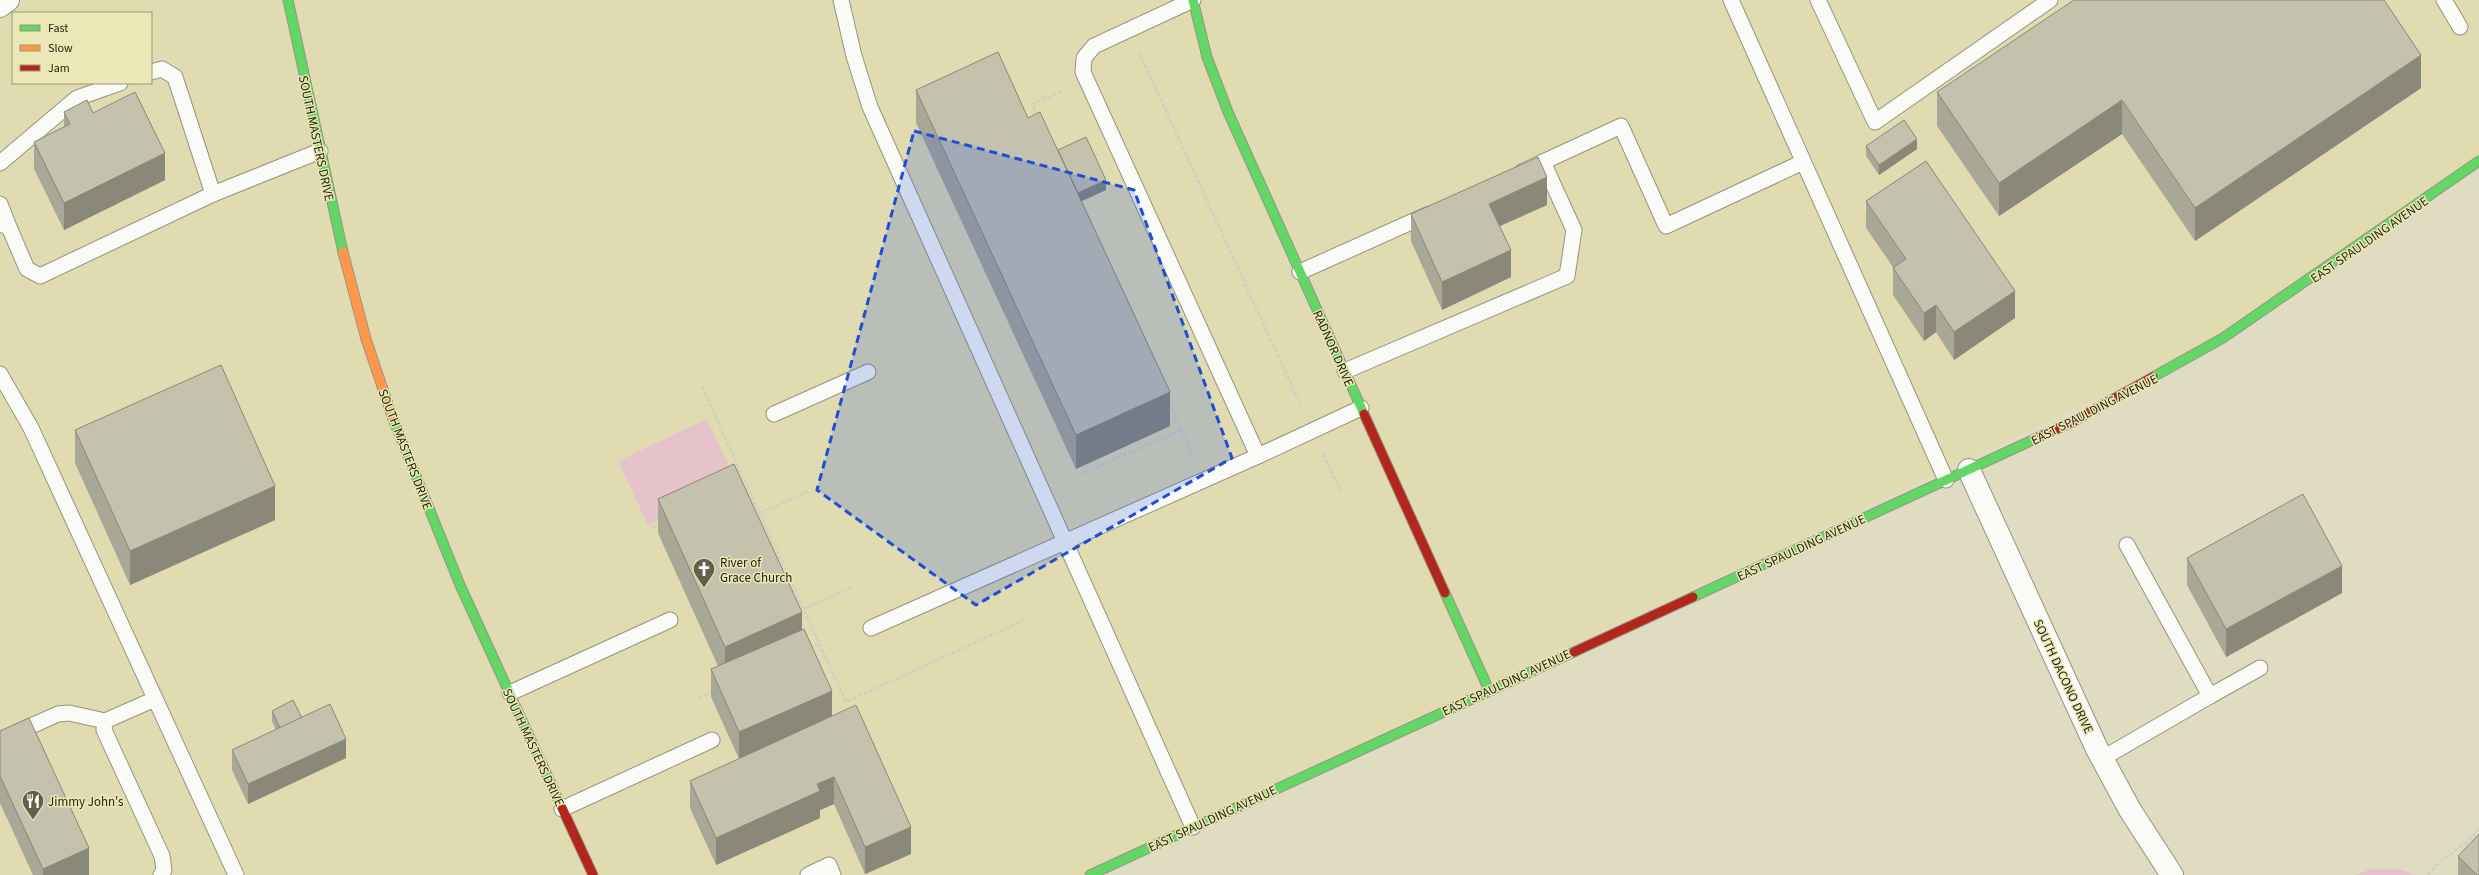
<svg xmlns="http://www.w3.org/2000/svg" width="2479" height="875" viewBox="0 0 2479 875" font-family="'Source Sans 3',sans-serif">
<rect width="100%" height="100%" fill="#dfdcc2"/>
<path fill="#e0dbb1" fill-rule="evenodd" d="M9 0H2479V161L2223 338 1090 875H0V6ZM13 13H151V83H13Z"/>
<g fill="#e6c3ca">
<path d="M707 419 737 483 648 525 618 461Z"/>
<path d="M2371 869C2386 869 2402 867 2415 875H2355Z"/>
</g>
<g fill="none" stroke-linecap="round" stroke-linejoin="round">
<g stroke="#969480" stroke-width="17">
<g id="lane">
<path d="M841 0 854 56 870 107 1193 827"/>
<path d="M1731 0 1946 480"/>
<path d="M1818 0 1875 122 2050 0"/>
<path d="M2444 0 2460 27"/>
<path d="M151 72 162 69 175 77 213 194 320 151"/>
<path d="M1543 162 1621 126 1666 226 1803 162"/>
<path d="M0 163 77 98 120 83"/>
<path d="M0 204 9 227 0 224"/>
<path d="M9 227 27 269 40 276 213 194"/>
<path d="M1300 272 1429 214"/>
<path d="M1345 371 1567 276 1574 230 1543 162 1522 172"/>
<path d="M0 374 31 428 236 875"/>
<path d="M774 414 868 372"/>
<path d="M1258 456 1361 408"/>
<path d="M871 628 1258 456 1083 72 1084 58 1094 46 1193 0"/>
<path d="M510 693 670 620"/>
<path d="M2210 696 2260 668"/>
<path d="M155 699 105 721 104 730 162 856 164 870 161 875"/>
<path d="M0 740 58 714 69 713 105 721"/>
<path d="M2103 758 2210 696 2127 545"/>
<path d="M562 809 712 740"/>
<path d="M808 875 829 865 833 875"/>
</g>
</g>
<g stroke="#969480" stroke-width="24">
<g id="street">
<path d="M0 6 8 0"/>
<path d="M1969 470 2097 749 2130 810 2172 875"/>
</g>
</g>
<g stroke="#969480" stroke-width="11">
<g id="fast">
<path d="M288 0 343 252"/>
<path d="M1193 0 1207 57 1228 112 1364 414"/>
<path d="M2153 377 2223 338 2479 161"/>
<path d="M393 419 460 585 562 808"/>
<path d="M1445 593 1489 690"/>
<path d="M1693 597 2037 438"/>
<path d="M1090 875 1574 652"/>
</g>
</g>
<g stroke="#969480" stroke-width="11">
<path id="slow" d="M343 252 366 339 393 419"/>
</g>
<g stroke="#969480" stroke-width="11">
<g id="jam">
<path d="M1364 414 1445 593"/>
<path d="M2037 438 2072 422 2153 377"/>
<path d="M1574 652 1693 597"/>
<path d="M562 808 593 875"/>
</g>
</g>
<g stroke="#d0cfc7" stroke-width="2.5" stroke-dasharray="4 2" stroke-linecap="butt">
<path d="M1140 54 1301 406"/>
<path d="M1038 116 1032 104 1062 91"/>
<path d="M702 387 846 702 1024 620"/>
<path d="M1169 403 1192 455"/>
<path d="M1323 454 1340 490"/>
<path d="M1079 475 1181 430"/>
<path d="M760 513 809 491"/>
<path d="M652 528 659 525"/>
<path d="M803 609 853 587"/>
<path d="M810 648 819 644"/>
<path d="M699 698 713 692"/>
<path d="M2428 875C2444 854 2464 849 2479 829"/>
</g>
<use href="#lane" stroke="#fafaf6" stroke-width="15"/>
<use href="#street" stroke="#fafaf6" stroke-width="22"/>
<use href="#fast" stroke="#63d668" stroke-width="9"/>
<use href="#slow" stroke="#ff974d" stroke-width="9"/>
<use href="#jam" stroke="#b3261e" stroke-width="9"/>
</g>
<g fill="#a9a795">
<path d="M2421 88 2195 241 2122 134 1999 216 1937 126V92Z"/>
<path d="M916 90 1028 118 1058 150 1106 190 1081 201 1170 426 1076 469 916 123Z"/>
<path d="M64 112 93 113 165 180 64 230 34 169V142L64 127Z"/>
<path d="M1866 146 1917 149 1879 175 1866 156Z"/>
<path d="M1866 201 2015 318 1954 360 1936 332 1924 341 1893 295V267L1866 228Z"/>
<path d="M1547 205 1499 226 1511 277 1442 310 1411 241V214Z"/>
<path d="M75 430 275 520 130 585 75 463Z"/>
<path d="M658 499 802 629 832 716 911 854 865 874 834 804 820 810V818L716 865 690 808V781L739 759 711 697V669L718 666 658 533Z"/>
<path d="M2187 558 2342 593 2226 657 2187 585Z"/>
<path d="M272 711 302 718 346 758 248 804 232 770V750L276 730 272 721Z"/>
<path d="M0 731 89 875H33L0 803Z"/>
<path d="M2458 856 2479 875H2458Z"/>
</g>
<g fill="#898879">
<path d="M2421 55V88L2195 241V208Z"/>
<path d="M2122 100V134L1999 216V183Z"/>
<path d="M1917 139V149L1879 175V165Z"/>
<path d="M165 153V180L64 230V203Z"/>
<path d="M1547 177V205L1489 231V204Z"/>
<path d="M1106 180V190L1069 207V197Z"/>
<path d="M1511 250V277L1442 310V282Z"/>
<path d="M2015 291V318L1954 360V332Z"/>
<path d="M1936 305V332L1924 341V313Z"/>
<path d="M1170 392V426L1076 469V435Z"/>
<path d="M275 486V520L130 585V551Z"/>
<path d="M2342 566V593L2226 657V629Z"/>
<path d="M802 612V646L725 681V647Z"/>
<path d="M832 691V718L739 760V732Z"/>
<path d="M346 739V758L248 804V784Z"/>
<path d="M834 777V804L820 810V818L716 865V838L817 784Z"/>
<path d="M911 827V854L865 874V847Z"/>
<path d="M89 848V875H43V869Z"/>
</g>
<g fill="#c4c2ad" stroke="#898879">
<path d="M2074 0H2384L2421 55 2195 208 2122 100 1999 183 1937 92Z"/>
<path d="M998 52 1028 118 1040 112 1170 392 1076 435 916 90Z"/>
<path d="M135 92 165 153 64 203 34 142 70 124 64 112 87 100 93 113Z"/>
<path d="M1904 120 1917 139 1879 165 1866 146Z"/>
<path d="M1086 137 1106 180 1078 193 1058 150Z"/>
<path d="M1538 157 1547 177 1489 204 1511 250 1442 282 1411 214Z"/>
<path d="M1926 161 2015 291 1954 332 1936 305 1924 313 1893 268 1906 259 1866 201Z"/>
<path d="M221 365 275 486 130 551 75 430Z"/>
<path d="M734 464 802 612 725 647 658 499Z"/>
<path d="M2303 494 2342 566 2226 629 2187 558Z"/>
<path d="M804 629 832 691 739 732 711 669Z"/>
<path d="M293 700 302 718 280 728 272 711Z"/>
<path d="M330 704 346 739 248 784 232 750Z"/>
<path d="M856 705 911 827 865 847 834 777 817 784 820 791 716 838 690 781Z"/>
<path d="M29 718 89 848 43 869 0 776V731Z"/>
<path d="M2479 834V875H2477L2458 856Z"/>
</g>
<path fill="#1d4ed8" fill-opacity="0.2" stroke="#1d4ed8" stroke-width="3" stroke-dasharray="8 5" stroke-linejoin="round" d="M914 131 1134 190 1232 458 976 605 817 490Z"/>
<defs>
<g id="church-pin" transform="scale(1.15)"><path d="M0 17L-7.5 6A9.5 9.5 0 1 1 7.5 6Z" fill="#63614c" stroke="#ebe7b6"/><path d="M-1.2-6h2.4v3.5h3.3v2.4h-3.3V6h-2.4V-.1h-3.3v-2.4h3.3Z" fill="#fff"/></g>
<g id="restaurant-pin" transform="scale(1.15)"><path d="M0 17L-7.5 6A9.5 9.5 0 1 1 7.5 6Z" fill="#63614c" stroke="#ebe7b6"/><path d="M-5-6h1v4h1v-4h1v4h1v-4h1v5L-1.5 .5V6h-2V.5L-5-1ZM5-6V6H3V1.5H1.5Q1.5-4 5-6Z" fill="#fff"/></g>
</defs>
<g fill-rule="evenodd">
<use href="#church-pin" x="704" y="569"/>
<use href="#restaurant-pin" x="33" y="801"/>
</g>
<g text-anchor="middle" stroke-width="3" stroke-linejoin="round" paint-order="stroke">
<g font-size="13" fill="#201f0c" stroke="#ebe7b6">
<text transform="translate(317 138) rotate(78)" y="5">SOUTH MASTERS DRIVE</text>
<text transform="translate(2369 239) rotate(-35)" y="5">EAST SPAULDING AVENUE</text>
<text transform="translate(1334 348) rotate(66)" y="5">RADNOR DRIVE</text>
<text transform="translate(2094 409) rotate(-27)" y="5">EAST SPAULDING AVENUE</text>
<text transform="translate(406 449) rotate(69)" y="5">SOUTH MASTERS DRIVE</text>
<text transform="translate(1801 547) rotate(-25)" y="5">EAST SPAULDING AVENUE</text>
<text transform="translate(2064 676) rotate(65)" y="5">SOUTH DACONO DRIVE</text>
<text transform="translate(1506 682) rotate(-25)" y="5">EAST SPAULDING AVENUE</text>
<text transform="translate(534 747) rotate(65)" y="5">SOUTH MASTERS DRIVE</text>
<text transform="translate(1212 818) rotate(-25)" y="5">EAST SPAULDING AVENUE</text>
</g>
<g font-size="13" fill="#201f0c" stroke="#ebe7b6" text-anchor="start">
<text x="720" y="567">River of<tspan x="720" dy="15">Grace Church</tspan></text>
<text x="48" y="806">Jimmy John's</text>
</g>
</g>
<rect x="12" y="12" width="140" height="72" fill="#ebe7b6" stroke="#9a9772"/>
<rect x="20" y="25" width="20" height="6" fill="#63d668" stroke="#9a9772"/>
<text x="48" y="32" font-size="12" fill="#201f0c">Fast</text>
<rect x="20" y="45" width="20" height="6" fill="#ff974d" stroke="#9a9772"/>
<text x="48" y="52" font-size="12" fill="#201f0c">Slow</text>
<rect x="20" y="65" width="20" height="6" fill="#b3261e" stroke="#9a9772"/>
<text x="48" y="72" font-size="12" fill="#201f0c">Jam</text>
</svg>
